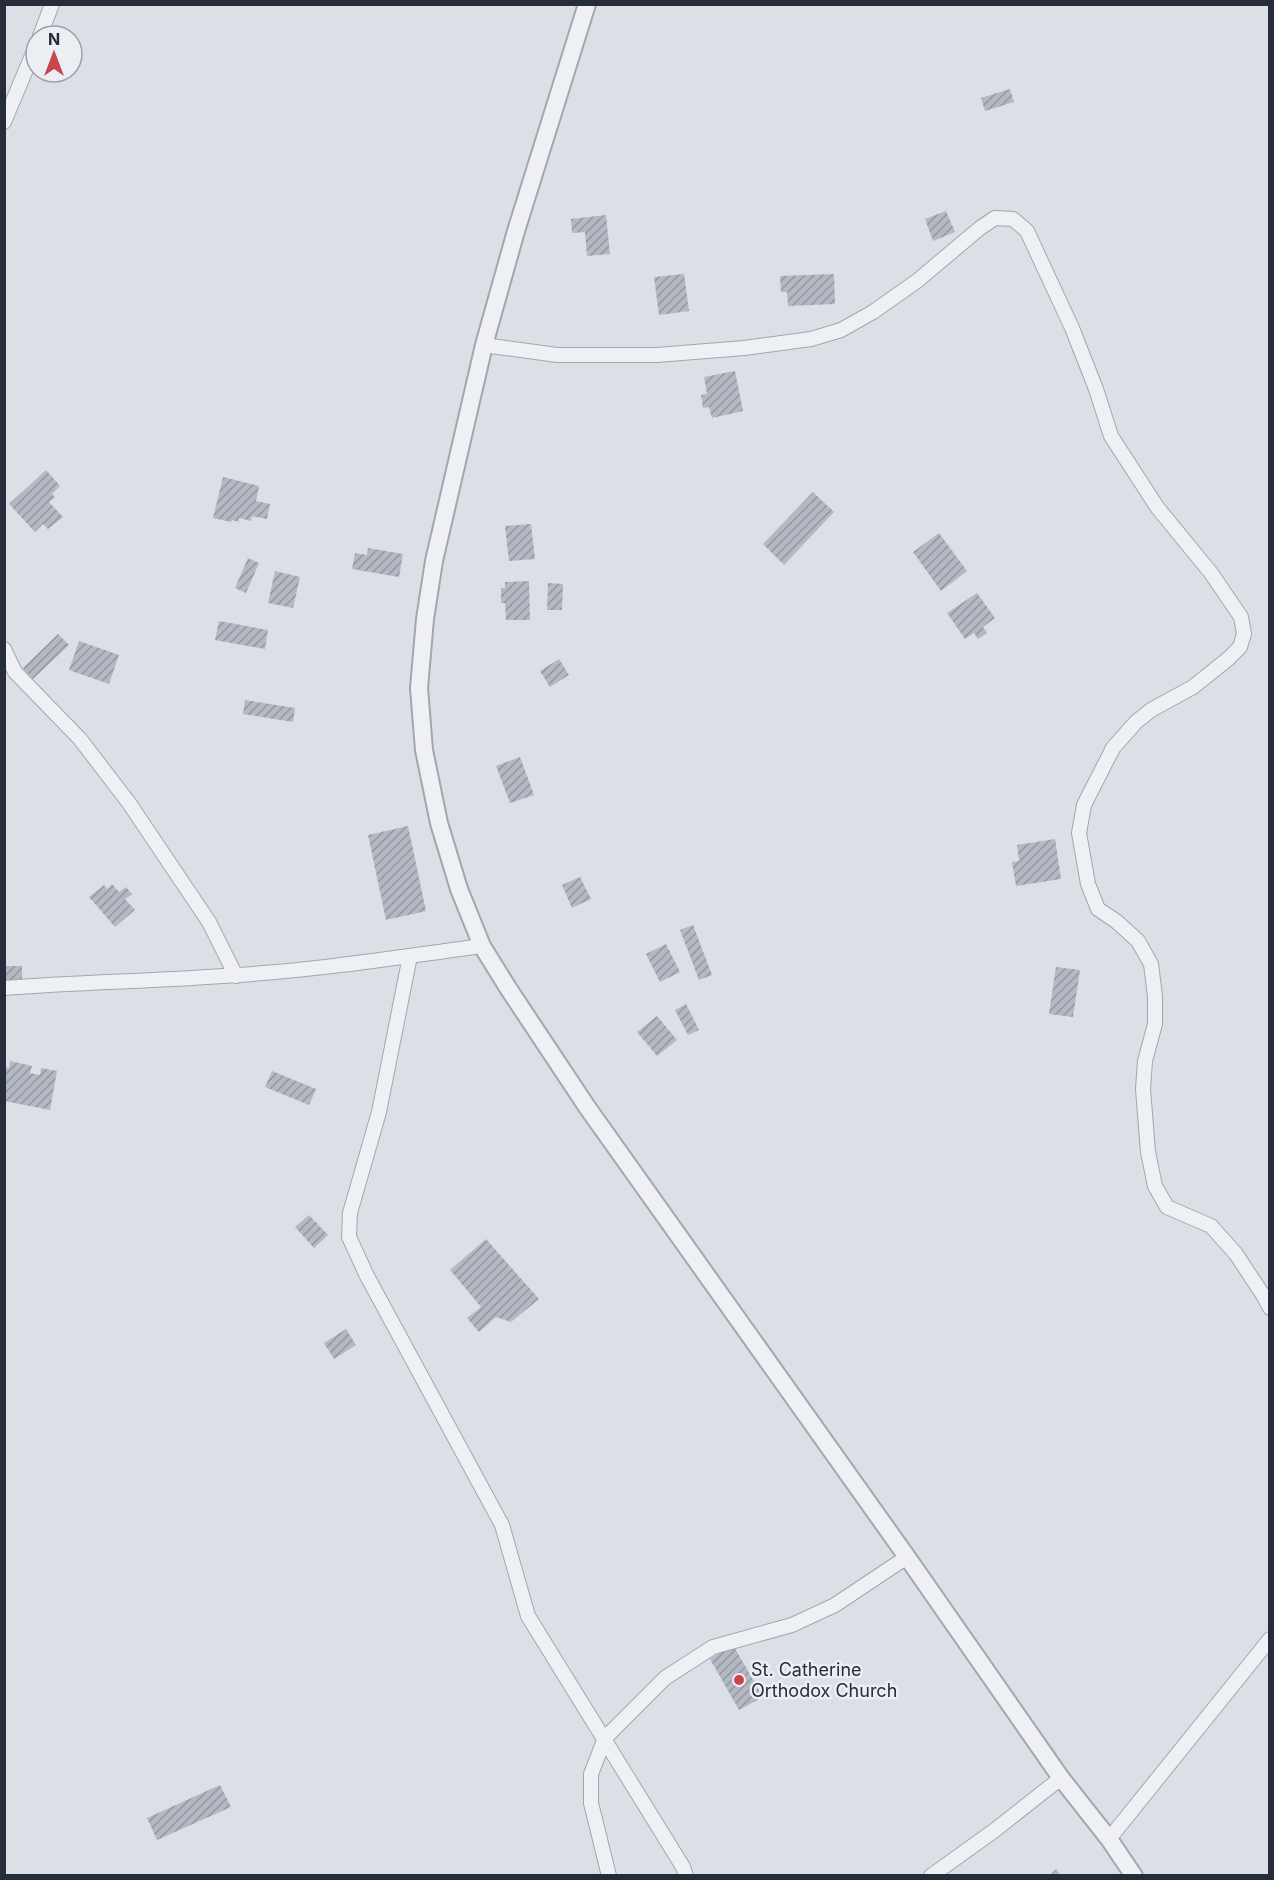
<svg xmlns="http://www.w3.org/2000/svg" width="1274" height="1880" viewBox="0 0 1274 1880" font-family="Inter,sans-serif">
<defs>
<pattern id="building-hatch" width="6" height="6" patternUnits="userSpaceOnUse" patternTransform="scale(1.5)"><rect width="6" height="6" fill="#b4b8c2"/><path d="M-1 1l2-2M0 6l6-6M5 7l2-2" fill="none" stroke="#92969f"/></pattern>
</defs>
<rect width="100%" height="100%" fill="#dcdfe5"/>
<g fill="url(#building-hatch)">
<path d="M1010 89 1014 102 985 111 981 98Z"/>
<path d="M946 211 955 232 933 241 925 219Z"/>
<path d="M606 215 610 254 587 256 585 232 572 233 571 219Z"/>
<path d="M684 274 689 311 659 315 654 277Z"/>
<path d="M834 274 835 304 788 306 787 292H781L780 276Z"/>
<path d="M735 371 743 411 712 418 709 407 703 408 701 395 707 394 704 377Z"/>
<path d="M46 470 60 486 52 494 55 497 49 502 63 517 48 529 43 524 35 532 9 504Z"/>
<path d="M223 477 259 486 256 501 270 504 267 519 252 516 251 521 239 518V522L232 520 231 522 213 518Z"/>
<path d="M813 492 834 512 784 565 763 544Z"/>
<path d="M531 524 535 559 509 561 505 526Z"/>
<path d="M939 533 967 571 941 591 913 552Z"/>
<path d="M368 548 403 554 399 577 352 569 355 553 367 555Z"/>
<path d="M248 558 259 563 246 593 235 588Z"/>
<path d="M275 571 300 577 293 608 268 603Z"/>
<path d="M529 581 530 620H506L505 603H501V588H505V582Z"/>
<path d="M548 583 563 584 562 610H547Z"/>
<path d="M977 593 995 618 983 627 987 633 978 639 974 633 965 639 947 613Z"/>
<path d="M219 621 268 630 265 649 215 640Z"/>
<path d="M58 634 69 645 33 679 23 668Z"/>
<path d="M79 641 119 655 109 684 69 670Z"/>
<path d="M559 659 569 675 550 687 540 671Z"/>
<path d="M245 700 295 708 293 722 243 714Z"/>
<path d="M520 757 534 795 510 803 496 766Z"/>
<path d="M408 826 426 911 386 920 368 835Z"/>
<path d="M1055 839 1061 879 1016 886 1012 862 1019 861 1017 845Z"/>
<path d="M580 877 591 899 572 908 562 885Z"/>
<path d="M112 884 119 892 126 887 132 894 125 899 135 910 115 927 89 897 104 885 107 889Z"/>
<path d="M693 925 712 975 699 980 680 930Z"/>
<path d="M666 944 680 972 660 982 646 954Z"/>
<rect x="4" y="966" width="18" height="15"/>
<path d="M1056 967 1080 970 1073 1017 1049 1014Z"/>
<path d="M686 1004 699 1030 688 1035 675 1010Z"/>
<path d="M657 1016 677 1040 657 1056 637 1032Z"/>
<path d="M10 1061 32 1066 30 1073 40 1075 41 1068 57 1071 50 1110 4 1101V1067L9 1068Z"/>
<path d="M272 1071 316 1089 309 1105 265 1087Z"/>
<path d="M309 1215 328 1235 314 1248 295 1227Z"/>
<path d="M486 1239 539 1299 511 1322 496 1317 479 1332 467 1318 481 1307 450 1270Z"/>
<path d="M346 1329 356 1345 334 1359 324 1343Z"/>
<path d="M733 1645 763 1697 739 1710 710 1659Z"/>
<path d="M220 1785 231 1807 157 1840 147 1818Z"/>
<path d="M1056 1869 1061 1876H1049Z"/>
</g>
<g fill="none" stroke-linecap="round" stroke-linejoin="round">
<g stroke="#a2a6af" stroke-width="16">
<g id="minor">
<path d="M40 36 52 4"/>
<path d="M4 122 36 46"/>
<path d="M484 345 557 355H657L744 348 811 339 841 330 873 312 917 281 980 228 995 218 1013 219 1027 231 1072 328 1096 389 1111 436 1157 507 1211 573 1241 617 1244 634 1240 647 1228 659 1193 687 1151 710 1136 722 1113 748 1084 805 1079 833 1088 884 1098 909 1116 921 1138 941 1151 964 1155 996V1024L1145 1061 1143 1089 1148 1152 1155 1186 1167 1207 1211 1226 1236 1254 1263 1295 1270 1308"/>
<path d="M4 649 15 672 80 739 129 803 209 922 236 976"/>
<path d="M410 956 379 1112 350 1213 349 1237 367 1276 502 1525 528 1616 683 1867 686 1876"/>
<path d="M4 988C82 982 160 981 237 975 319 970 400 957 482 946"/>
<path d="M1109 1839 1270 1639"/>
<path d="M609 1876 591 1803V1774L605 1738 665 1678 713 1647 792 1625 835 1605 907 1557"/>
<path d="M931 1876 995 1830 1061 1778"/>
</g>
</g>
<g stroke="#a2a6af" stroke-width="20">
<path id="tertiary" d="M587 4 516 231 484 345 434 561 425 619 419 688 424 750 439 823 459 889 482 946 508 988 587 1107 907 1557 1061 1778 1109 1839 1134 1876"/>
</g>
<use href="#minor" stroke="#eef0f4" stroke-width="14"/>
<use href="#tertiary" stroke="#eef0f4" stroke-width="16"/>
</g>
<circle fill="#c6464c" stroke="#ebeef3" stroke-width="2" cx="739" cy="1680" r="6"/>
<g text-anchor="middle" stroke-width="5" stroke-linejoin="round" paint-order="stroke">
<g font-size="18" fill="#272c3b" stroke="#ebeef3" text-anchor="start">
<text x="751" y="1676">St. Catherine<tspan x="751" dy="21">Orthodox Church</tspan></text>
</g>
</g>
<rect width="1274" height="1880" fill="none" stroke="#272c3b" stroke-width="12"/>
<g transform="translate(54 54)"><circle r="28" fill="#ebeef3" stroke="#9da0a9" stroke-width="1.5"/>
<path d="M0-4.5L10 22L0 15L-10 22Z" fill="#c6464c"/>
<text y="-9" font-size="16" font-weight="bold" text-anchor="middle" fill="#272c3b">N</text>
</g>
</svg>
